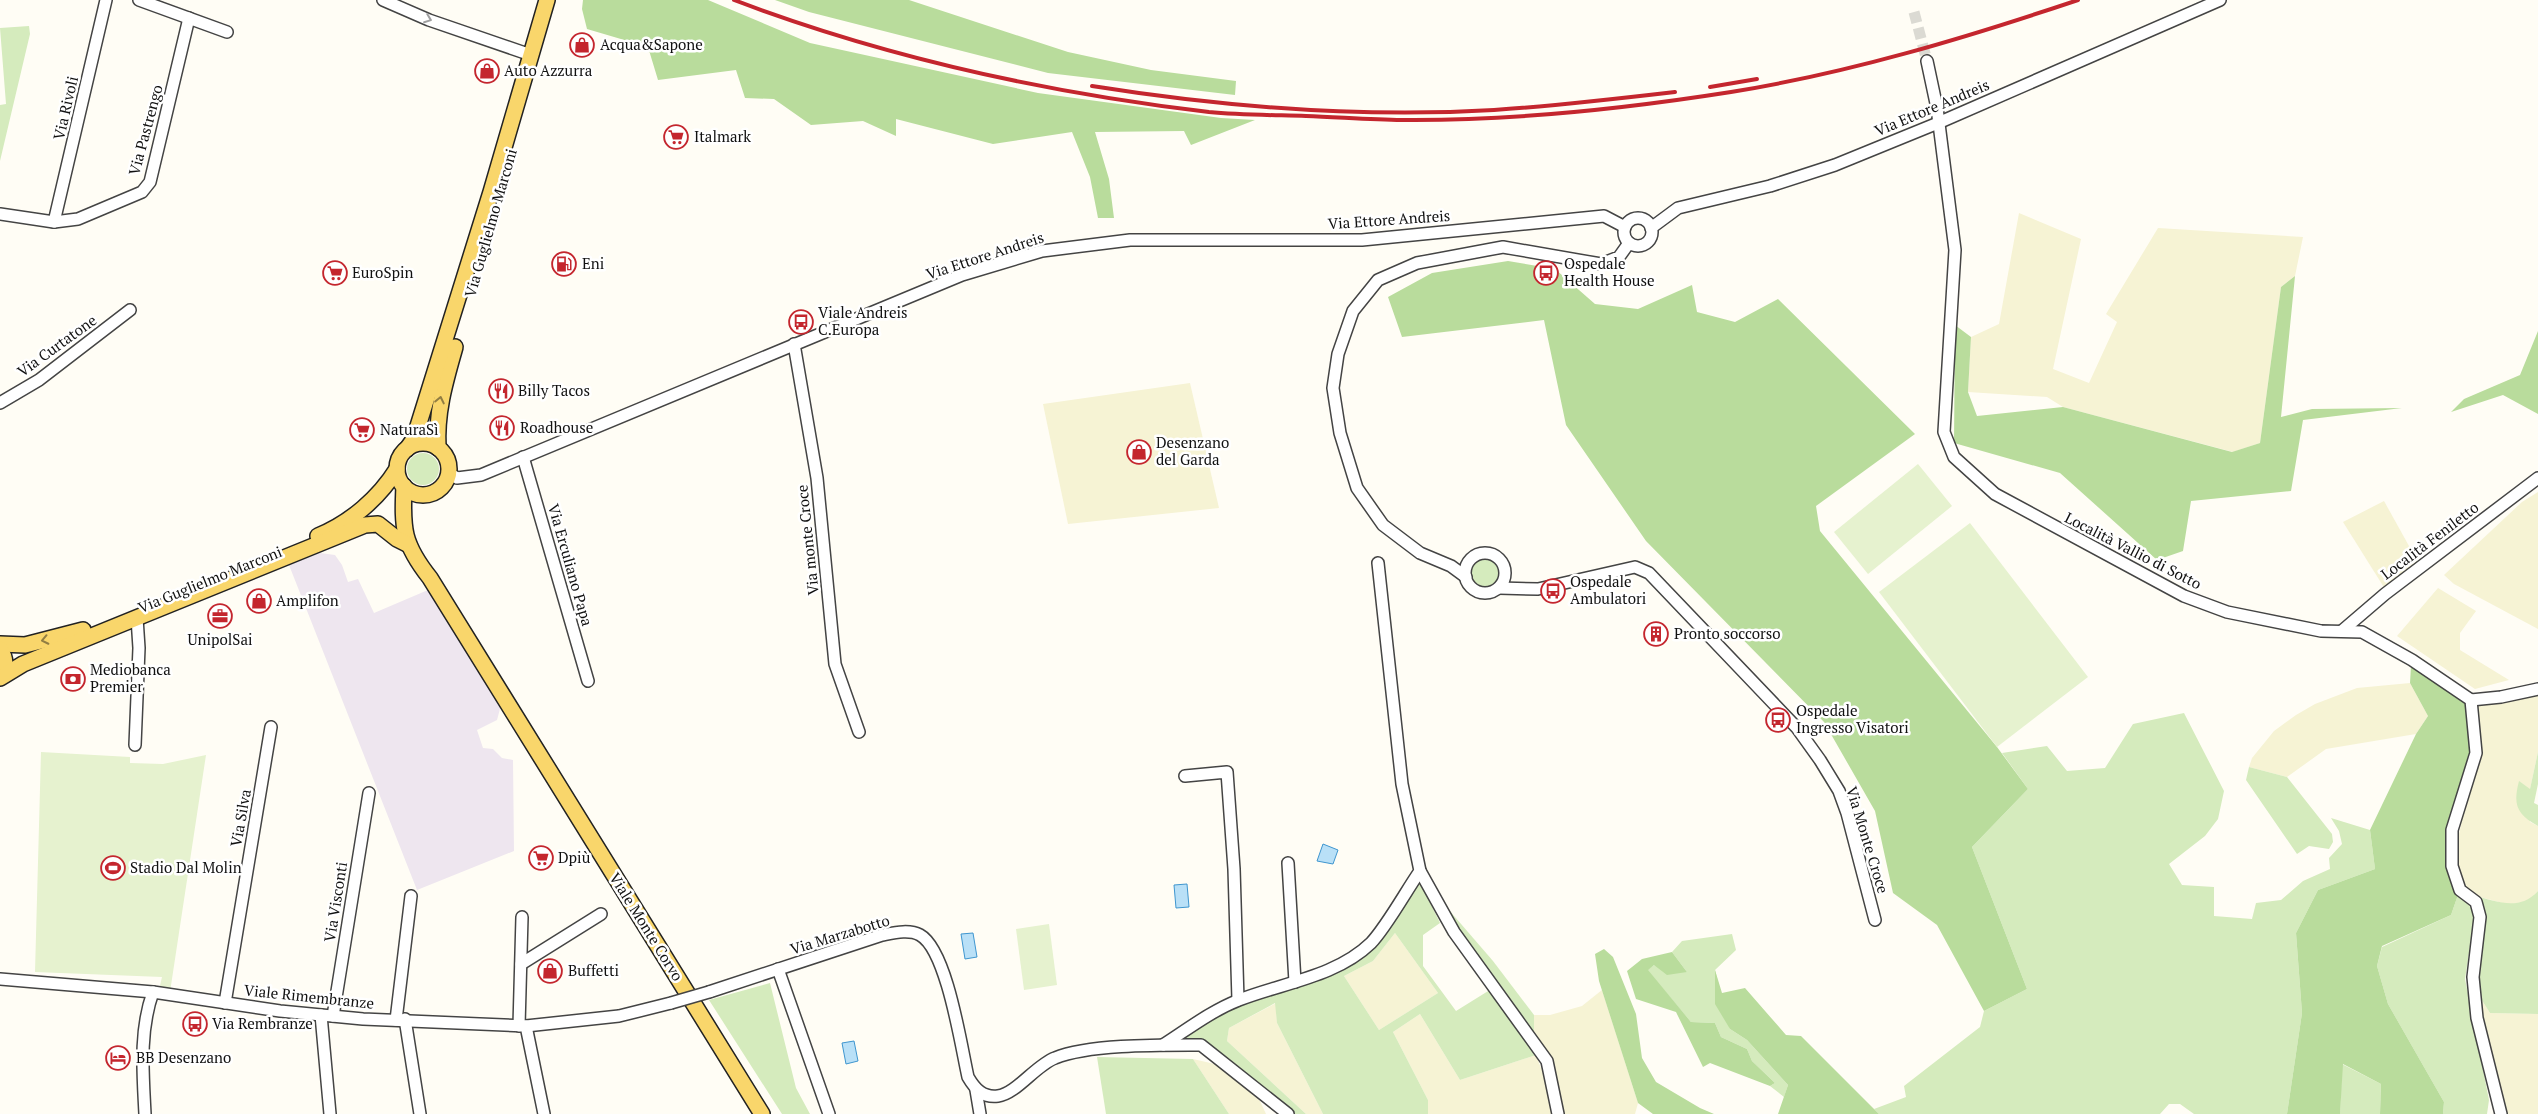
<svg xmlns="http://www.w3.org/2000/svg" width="2538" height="1114" viewBox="0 0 2538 1114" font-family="'PT Serif',serif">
<rect width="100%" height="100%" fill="#fffdf5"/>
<path fill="#eee6ef" d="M320 553 335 555 342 565 348 582 358 579 374 613 428 590 501 705 497 720 477 730 483 748 493 749 502 758 513 760 514 851 417 890 289 565Z"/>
<g fill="#f6f3d4">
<path d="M2019 213 2081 239 2053 369 2089 383 2117 322 2106 314 2158 228 2303 237 2295 276 2281 287 2260 443 2233 452 2063 407 2047 397 1968 392 1971 337 1999 324Z"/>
<path d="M1190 383 1219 508 1068 524 1043 404Z"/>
<path d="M2538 492V629L2454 584 2444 575 2522 502Z"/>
<path d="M2384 501 2419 564 2385 589 2343 522Z"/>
<path d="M2438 588 2476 611 2460 633V650L2509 680 2475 689 2397 636Z"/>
<path d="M2410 683 2428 716 2416 734 2326 749 2287 777 2249 767 2252 758 2274 731 2296 715 2315 704 2357 688Z"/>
<path d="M2538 695V752L2530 789V822L2538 826V891L2530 900 2510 905 2476 896 2466 891 2457 867 2456 847 2478 750 2473 705Z"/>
<path d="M1395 933 1438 993 1379 1030 1344 976 1373 961Z"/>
<path d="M1602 990 1638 1103 1635 1114H1560L1534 1036V1015H1550L1582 1006Z"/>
<path d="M2478 994 2490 1013 2538 1014V1114H2507L2505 1110 2493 1069Z"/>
<path d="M1276 1003 1277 1023 1323 1114H1306L1227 1041 1229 1028Z"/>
<path d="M1420 1014 1460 1080 1536 1055 1550 1092 1552 1114H1428V1100L1393 1032Z"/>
<path d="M1193 1059 1219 1065 1260 1101 1266 1114H1229Z"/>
</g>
<g fill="#d5ebbd" fill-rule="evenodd">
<path d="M29 26 30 34 0 161V105L6 104 0 28Z"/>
<circle cx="423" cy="469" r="16"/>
<circle cx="1485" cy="573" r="14"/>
<path d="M2184 713 2224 791 2218 819 2205 836 2169 864 2182 885 2214 887V916L2252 919 2256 903 2281 900 2303 881 2330 869 2329 858 2342 844 2339 831 2331 818 2370 830 2375 869 2318 890 2296 933 2302 1013 2287 1114H2194L2180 1104H2169L2160 1114H1879L1874 1109 1906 1097 1904 1086 1980 1027 1984 1011 2027 989 1972 847 2028 789 2002 753 2047 746 2067 771 2105 768 2133 724Z"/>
<path d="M2538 752V784L2534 803 2538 805V826C2516 814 2513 804 2519 781L2530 789Z"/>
<path d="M2249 767 2287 777 2332 834 2333 842 2329 849 2309 846 2297 854 2246 780Z"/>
<path d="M1419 880 1440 923 1423 935V966L1456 1011 1493 988 1536 1055 1460 1080 1420 1014 1393 1032 1428 1100V1114H1323L1277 1023 1275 1003 1229 1028 1227 1041 1306 1114H1294L1200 1038 1176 1039 1223 1012 1371 949ZM1395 933 1438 993 1379 1030 1344 976 1373 961Z"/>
<path d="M2538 891V1014L2490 1013 2478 994 2476 896C2498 902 2520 911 2538 891Z"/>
<path d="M2459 892 2475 913 2465 979 2489 1100 2487 1114H2443L2444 1102 2388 1004 2377 966 2382 947 2451 915Z"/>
<path d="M1436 895 1493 961 1534 1015V1036L1496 986Z"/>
<path d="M1732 934 1736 950 1715 970 1730 1029 1747 1040 1788 1085 1784 1097 1770 1086 1775 1083 1752 1061 1747 1049 1721 1037 1715 1023 1691 1022 1647 970 1654 965 1687 972 1672 952 1682 941Z"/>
<path d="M770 983 796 1088 810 1114H782L709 1000Z"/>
<path d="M1097 1057 1193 1059 1229 1114H1106Z"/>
<path d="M2342 1064 2381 1084 2380 1114H2340Z"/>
</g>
<g fill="#b9dc9c">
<path d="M583 0H708L810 43 1038 93 1221 118 1255 120 1191 145 1184 131 1095 132 1109 179 1114 218H1098L1090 177 1072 132 993 144 896 119V136L863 121 811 125 774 99 745 98 736 70 658 80 648 47 587 29 582 9Z"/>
<path d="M775 0H909L1068 52 1151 70 1236 81 1235 95 1048 73 809 12Z"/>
<path d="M1508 261 1555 269 1595 304 1638 309 1692 285 1697 312 1735 322 1778 299 1915 434 1816 506 1820 531 1997 747 2028 789 1972 847 2027 989 1984 1011 1937 925 1893 893 1875 811 1824 722 1646 541 1566 425 1544 320 1402 337 1388 297 1432 273Z"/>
<path d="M2295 276 2281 417 2312 409 2402 408 2303 420 2291 491 2191 501 2183 551 2157 560 2060 473 1954 443 1955 325 1971 337 1968 392 1977 416 2063 407 2232 452 2260 443 2281 287Z"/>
<path d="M2538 331V414L2503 395 2451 412 2464 399 2520 375Z"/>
<path d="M2411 666 2468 703 2471 751 2450 827 2459 892 2451 915 2382 946 2377 966 2388 1004 2444 1102 2443 1114H2380L2381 1084 2343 1064 2340 1114H2287L2302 1013 2296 933 2318 890 2375 869 2370 830 2416 734 2428 716 2410 683Z"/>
<path d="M1604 949 1613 957 1636 1014 1642 1058 1656 1082 1700 1108 1714 1114H1653L1638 1103 1599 981 1595 954Z"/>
<path d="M1672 952 1687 972 1667 975 1654 965 1648 970 1691 1022 1715 1023 1721 1037 1747 1049 1752 1061 1775 1083 1770 1086 1710 1063 1703 1067 1676 1012 1636 999 1627 971 1642 959Z"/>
<path d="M1715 970 1722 993 1745 988 1786 1035 1801 1036 1879 1114H1778L1788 1085 1747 1040 1730 1029 1715 1004Z"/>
</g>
<g fill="#e6f2cf">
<path d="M1918 464 1952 506 1868 574 1834 532Z"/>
<path d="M1970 523 2088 677 1997 747 1879 592Z"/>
<path d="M41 752 130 757V763L163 764 206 755 170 992 159 990 162 977 35 972Z"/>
<path d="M1049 924 1057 985 1024 990 1016 929Z"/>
</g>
<g fill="#b9e0f7" stroke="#3f96cf">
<path d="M1323 844 1338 850 1333 864 1317 861Z"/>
<path d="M1187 884 1189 907 1176 908 1174 885Z"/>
<path d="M973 933 977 957 965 959 961 934Z"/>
<path d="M854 1041 858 1061 846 1064 842 1043Z"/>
</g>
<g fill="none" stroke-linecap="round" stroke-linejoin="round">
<path stroke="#dbdad3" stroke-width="11" stroke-dasharray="11 5.5" stroke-linecap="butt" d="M1914 12 1927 61"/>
<g stroke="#444" stroke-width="14">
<g id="minor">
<path d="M139 0 227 32"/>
<path d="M383 0 429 20 531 55"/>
<path d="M1927 61 1937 108 1955 250 1944 432 1954 457 1995 494 2184 596 2227 612 2321 631 2362 632 2412 660 2471 700 2476 753 2452 830V866L2460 890 2476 902 2480 917 2473 977 2477 1018 2501 1114"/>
<path d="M0 214 54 222 78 219 142 192 150 182 189 18"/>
<circle cx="1638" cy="232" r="14"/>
<path d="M54 222 106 0"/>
<path d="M1651 228 1678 208 1770 186 1835 165 1938 123 2220 0"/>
<path d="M794 344 817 478 835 664 859 732"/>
<path d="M0 403 39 380 130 310"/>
<path d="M523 457 588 681"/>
<path d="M449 473 457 478 481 475 962 275 1042 251 1130 240H1362L1604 216 1625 227"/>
<circle cx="1485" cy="573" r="20"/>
<path d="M1466 577 1451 566 1420 553 1383 525 1357 488 1340 433 1333 388 1338 354 1353 311 1378 280 1417 263 1503 247 1601 264 1619 257 1629 243"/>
<path d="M1499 588 1538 589 1635 567 1649 573 1797 728 1820 760 1839 791 1847 813 1875 920"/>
<path d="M2343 630 2385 594 2538 478"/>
<path d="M2471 700 2501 697 2538 689"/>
<path d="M135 745 139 648 137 618"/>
<path d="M1185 776 1227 772 1234 869 1238 1000"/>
<path d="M1288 863 1295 982"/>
<path d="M1420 871 1454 932 1547 1061 1558 1114"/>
<path d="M521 964 601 914"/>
<path d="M778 969 829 1114"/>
<path d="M0 979 153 992 280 1011 363 1019 526 1026 619 1016 671 1003"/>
<path d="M709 992 882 935C893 933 909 929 920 935 947 950 961 1046 968 1077 975 1089 983 1098 998 1096 1016 1094 1036 1065 1055 1058 1089 1044 1162 1045 1201 1045L1288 1114"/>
<path d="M225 1003 271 727"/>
<path d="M321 1015 330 1114"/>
<path d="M333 1016 369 793"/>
<path d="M405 1019 420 1114"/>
<path d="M396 1020 411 896"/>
<path d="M519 1026 522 917"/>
<path d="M526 1026 544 1114"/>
<path d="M1163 1045C1188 1029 1211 1011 1239 1000 1282 983 1336 977 1371 943 1387 926 1406 891 1420 871L1402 784 1378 563"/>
<path d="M976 1090 980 1114"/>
<path d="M145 1114C143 1073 139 1031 153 992"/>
</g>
</g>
<g stroke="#222" stroke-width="18">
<g id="major">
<circle cx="423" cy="469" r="26"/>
<path d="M438 448C436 412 445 382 455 347"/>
<path d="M407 449 414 439 491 192 547 0"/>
<path d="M404 486C402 529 403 544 430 578L762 1114"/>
<path d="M318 536C350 523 379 498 397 469"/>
<path d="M0 644 25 645 83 630"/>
<path d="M0 649C6 658 7 668 0 677"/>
<path d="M0 678 23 664 365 525 378 524 397 539 409 545"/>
</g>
</g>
<use href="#minor" stroke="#fff" stroke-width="11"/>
<use href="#major" stroke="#f9d66b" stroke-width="15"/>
<g stroke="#c4262e" stroke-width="4">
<path d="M734 0C885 57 1048 93 1209 112 1241 115 1274 115 1306 116 1338 117 1370 120 1402 120 1512 121 1623 109 1731 92 1849 73 1965 38 2078 0"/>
<path d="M1092 86C1224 107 1360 118 1494 110 1554 106 1615 99 1675 92"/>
<path d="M1710 87 1757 79"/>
</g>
<g stroke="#444" stroke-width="14" stroke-linecap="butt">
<path id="minor-bridge" d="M671 1003 709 992"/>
</g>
<use href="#minor-bridge" stroke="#fff" stroke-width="11"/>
</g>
<defs><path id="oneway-chevron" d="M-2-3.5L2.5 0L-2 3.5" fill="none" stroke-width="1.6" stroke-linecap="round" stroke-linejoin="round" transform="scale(1.25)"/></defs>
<use stroke="#a0a0a0" href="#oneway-chevron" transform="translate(428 19) rotate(21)"/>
<g stroke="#917d42">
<use href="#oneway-chevron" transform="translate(440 400) rotate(-78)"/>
<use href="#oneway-chevron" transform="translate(45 640) rotate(168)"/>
</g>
<defs>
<g id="shop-ring" transform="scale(1.25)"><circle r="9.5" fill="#fff" stroke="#c4262e" stroke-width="1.5"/><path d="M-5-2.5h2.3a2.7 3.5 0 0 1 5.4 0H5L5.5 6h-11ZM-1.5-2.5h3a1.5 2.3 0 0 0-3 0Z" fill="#c4262e"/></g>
<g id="supermarket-ring" transform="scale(1.25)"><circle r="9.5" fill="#fff" stroke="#c4262e" stroke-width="1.5"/><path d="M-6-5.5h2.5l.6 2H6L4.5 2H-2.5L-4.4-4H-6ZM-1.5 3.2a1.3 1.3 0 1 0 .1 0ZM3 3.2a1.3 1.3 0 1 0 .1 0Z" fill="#c4262e"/></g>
<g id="fuel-ring" transform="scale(1.25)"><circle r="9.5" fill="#fff" stroke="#c4262e" stroke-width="1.5"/><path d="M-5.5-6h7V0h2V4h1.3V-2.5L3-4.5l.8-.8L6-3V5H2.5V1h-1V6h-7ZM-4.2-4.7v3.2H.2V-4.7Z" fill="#c4262e"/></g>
<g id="bus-ring" transform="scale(1.25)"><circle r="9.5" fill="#fff" stroke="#c4262e" stroke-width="1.5"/><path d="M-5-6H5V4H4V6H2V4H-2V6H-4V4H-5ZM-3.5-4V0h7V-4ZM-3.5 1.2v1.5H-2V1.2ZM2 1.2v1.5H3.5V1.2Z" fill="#c4262e"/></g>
<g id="restaurant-ring" transform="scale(1.25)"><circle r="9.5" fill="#fff" stroke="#c4262e" stroke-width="1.5"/><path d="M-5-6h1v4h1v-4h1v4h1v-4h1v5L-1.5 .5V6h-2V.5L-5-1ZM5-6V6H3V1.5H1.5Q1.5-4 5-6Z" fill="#c4262e"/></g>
<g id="office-ring" transform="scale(1.25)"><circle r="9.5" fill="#fff" stroke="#c4262e" stroke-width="1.5"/><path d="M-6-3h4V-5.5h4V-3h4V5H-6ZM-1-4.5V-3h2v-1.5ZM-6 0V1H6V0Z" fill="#c4262e"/></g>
<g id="building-ring" transform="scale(1.25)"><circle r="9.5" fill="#fff" stroke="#c4262e" stroke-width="1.5"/><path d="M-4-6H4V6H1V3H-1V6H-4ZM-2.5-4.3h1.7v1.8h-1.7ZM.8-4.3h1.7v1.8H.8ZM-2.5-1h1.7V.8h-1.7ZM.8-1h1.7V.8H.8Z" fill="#c4262e"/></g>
<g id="bank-ring" transform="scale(1.25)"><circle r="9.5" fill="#fff" stroke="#c4262e" stroke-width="1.5"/><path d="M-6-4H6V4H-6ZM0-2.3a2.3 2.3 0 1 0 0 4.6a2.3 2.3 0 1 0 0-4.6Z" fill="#c4262e"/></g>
<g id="stadium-ring" transform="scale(1.25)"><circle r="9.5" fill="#fff" stroke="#c4262e" stroke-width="1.5"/><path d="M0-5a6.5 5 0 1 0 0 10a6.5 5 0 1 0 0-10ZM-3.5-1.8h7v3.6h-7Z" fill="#c4262e"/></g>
<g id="hotel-ring" transform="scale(1.25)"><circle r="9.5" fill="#fff" stroke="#c4262e" stroke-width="1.5"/><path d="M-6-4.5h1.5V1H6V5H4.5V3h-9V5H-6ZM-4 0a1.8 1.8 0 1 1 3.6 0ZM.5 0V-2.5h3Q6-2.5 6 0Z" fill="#c4262e"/></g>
</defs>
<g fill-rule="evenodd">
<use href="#shop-ring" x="582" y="45"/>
<use href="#shop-ring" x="487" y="71"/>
<use href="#supermarket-ring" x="676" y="137"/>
<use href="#fuel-ring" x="564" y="264"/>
<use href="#supermarket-ring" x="335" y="273"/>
<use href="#bus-ring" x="1546" y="273"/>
<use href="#bus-ring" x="801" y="322"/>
<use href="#restaurant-ring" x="501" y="391"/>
<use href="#restaurant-ring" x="502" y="428"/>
<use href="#supermarket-ring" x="362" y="430"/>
<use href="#shop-ring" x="1139" y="452"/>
<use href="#bus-ring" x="1553" y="591"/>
<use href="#shop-ring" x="259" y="601"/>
<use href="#office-ring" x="220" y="616"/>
<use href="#building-ring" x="1656" y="634"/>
<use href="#bank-ring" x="73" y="679"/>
<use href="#bus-ring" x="1778" y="720"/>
<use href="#supermarket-ring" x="541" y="858"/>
<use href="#stadium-ring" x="113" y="868"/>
<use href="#shop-ring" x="550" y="971"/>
<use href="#bus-ring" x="195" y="1024"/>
<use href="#hotel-ring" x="118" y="1058"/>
</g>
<g text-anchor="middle" stroke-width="5" stroke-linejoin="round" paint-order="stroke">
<g font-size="15" fill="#111" stroke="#fff" text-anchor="start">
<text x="600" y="50">Acqua&amp;Sapone</text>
<text x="504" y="76">Auto Azzurra</text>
<text x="694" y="142">Italmark</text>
<text x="582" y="269">Eni</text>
<text x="1564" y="269">Ospedale<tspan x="1564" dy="17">Health House</tspan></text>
<text x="352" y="278">EuroSpin</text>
<text x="818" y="318">Viale Andreis<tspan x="818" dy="17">C.Europa</tspan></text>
<text x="518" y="396">Billy Tacos</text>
<text x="520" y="433">Roadhouse</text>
<text x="380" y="435">NaturaSì</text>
<text x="1156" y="448">Desenzano<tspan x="1156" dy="17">del Garda</tspan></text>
<text x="1570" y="587">Ospedale<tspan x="1570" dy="17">Ambulatori</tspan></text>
<text x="276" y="606">Amplifon</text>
<text x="1674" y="639">Pronto soccorso</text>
<text x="220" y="645" text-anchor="middle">UnipolSai</text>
<text x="90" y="675">Mediobanca<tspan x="90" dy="17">Premier</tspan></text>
<text x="1796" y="716">Ospedale<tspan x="1796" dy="17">Ingresso Visatori</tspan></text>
<text x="558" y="863">Dpiù</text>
<text x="130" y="873">Stadio Dal Molin</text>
<text x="568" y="976">Buffetti</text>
<text x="212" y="1029">Via Rembranze</text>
<text x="136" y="1063">BB Desenzano</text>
</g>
<g font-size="15" fill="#111" stroke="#fff">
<text transform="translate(66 108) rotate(-77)" y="5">Via Rivoli</text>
<text transform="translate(1932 108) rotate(-23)" y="5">Via Ettore Andreis</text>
<text transform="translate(146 130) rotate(-75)" y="5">Via Pastrengo</text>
<text transform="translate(1389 220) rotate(-4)" y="5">Via Ettore Andreis</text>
<text transform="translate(491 223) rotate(-74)" y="5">Via Guglielmo Marconi</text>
<text transform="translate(985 256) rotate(-18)" y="5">Via Ettore Andreis</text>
<text transform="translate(57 346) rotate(-36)" y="5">Via Curtatone</text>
<text transform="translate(808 540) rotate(-96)" y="5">Via monte Croce</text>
<text transform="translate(2430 541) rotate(-37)" y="5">Località Feniletto</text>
<text transform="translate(2133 551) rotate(27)" y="5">Località Vallio di Sotto</text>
<text transform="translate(570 565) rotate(74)" y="5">Via Erculiano Papa</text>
<text transform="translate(210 580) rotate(-22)" y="5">Via Guglielmo Marconi</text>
<text transform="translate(241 818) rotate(-80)" y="5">Via Silva</text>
<text transform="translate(1867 840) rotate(73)" y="5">Via Monte Croce</text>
<text transform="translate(336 902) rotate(-81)" y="5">Via Visconti</text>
<text transform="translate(646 927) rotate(58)" y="5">Viale Monte Corvo</text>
<text transform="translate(840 935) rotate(-17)" y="5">Via Marzabotto</text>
<text transform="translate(309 997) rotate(6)" y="5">Viale Rimembranze</text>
</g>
</g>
</svg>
